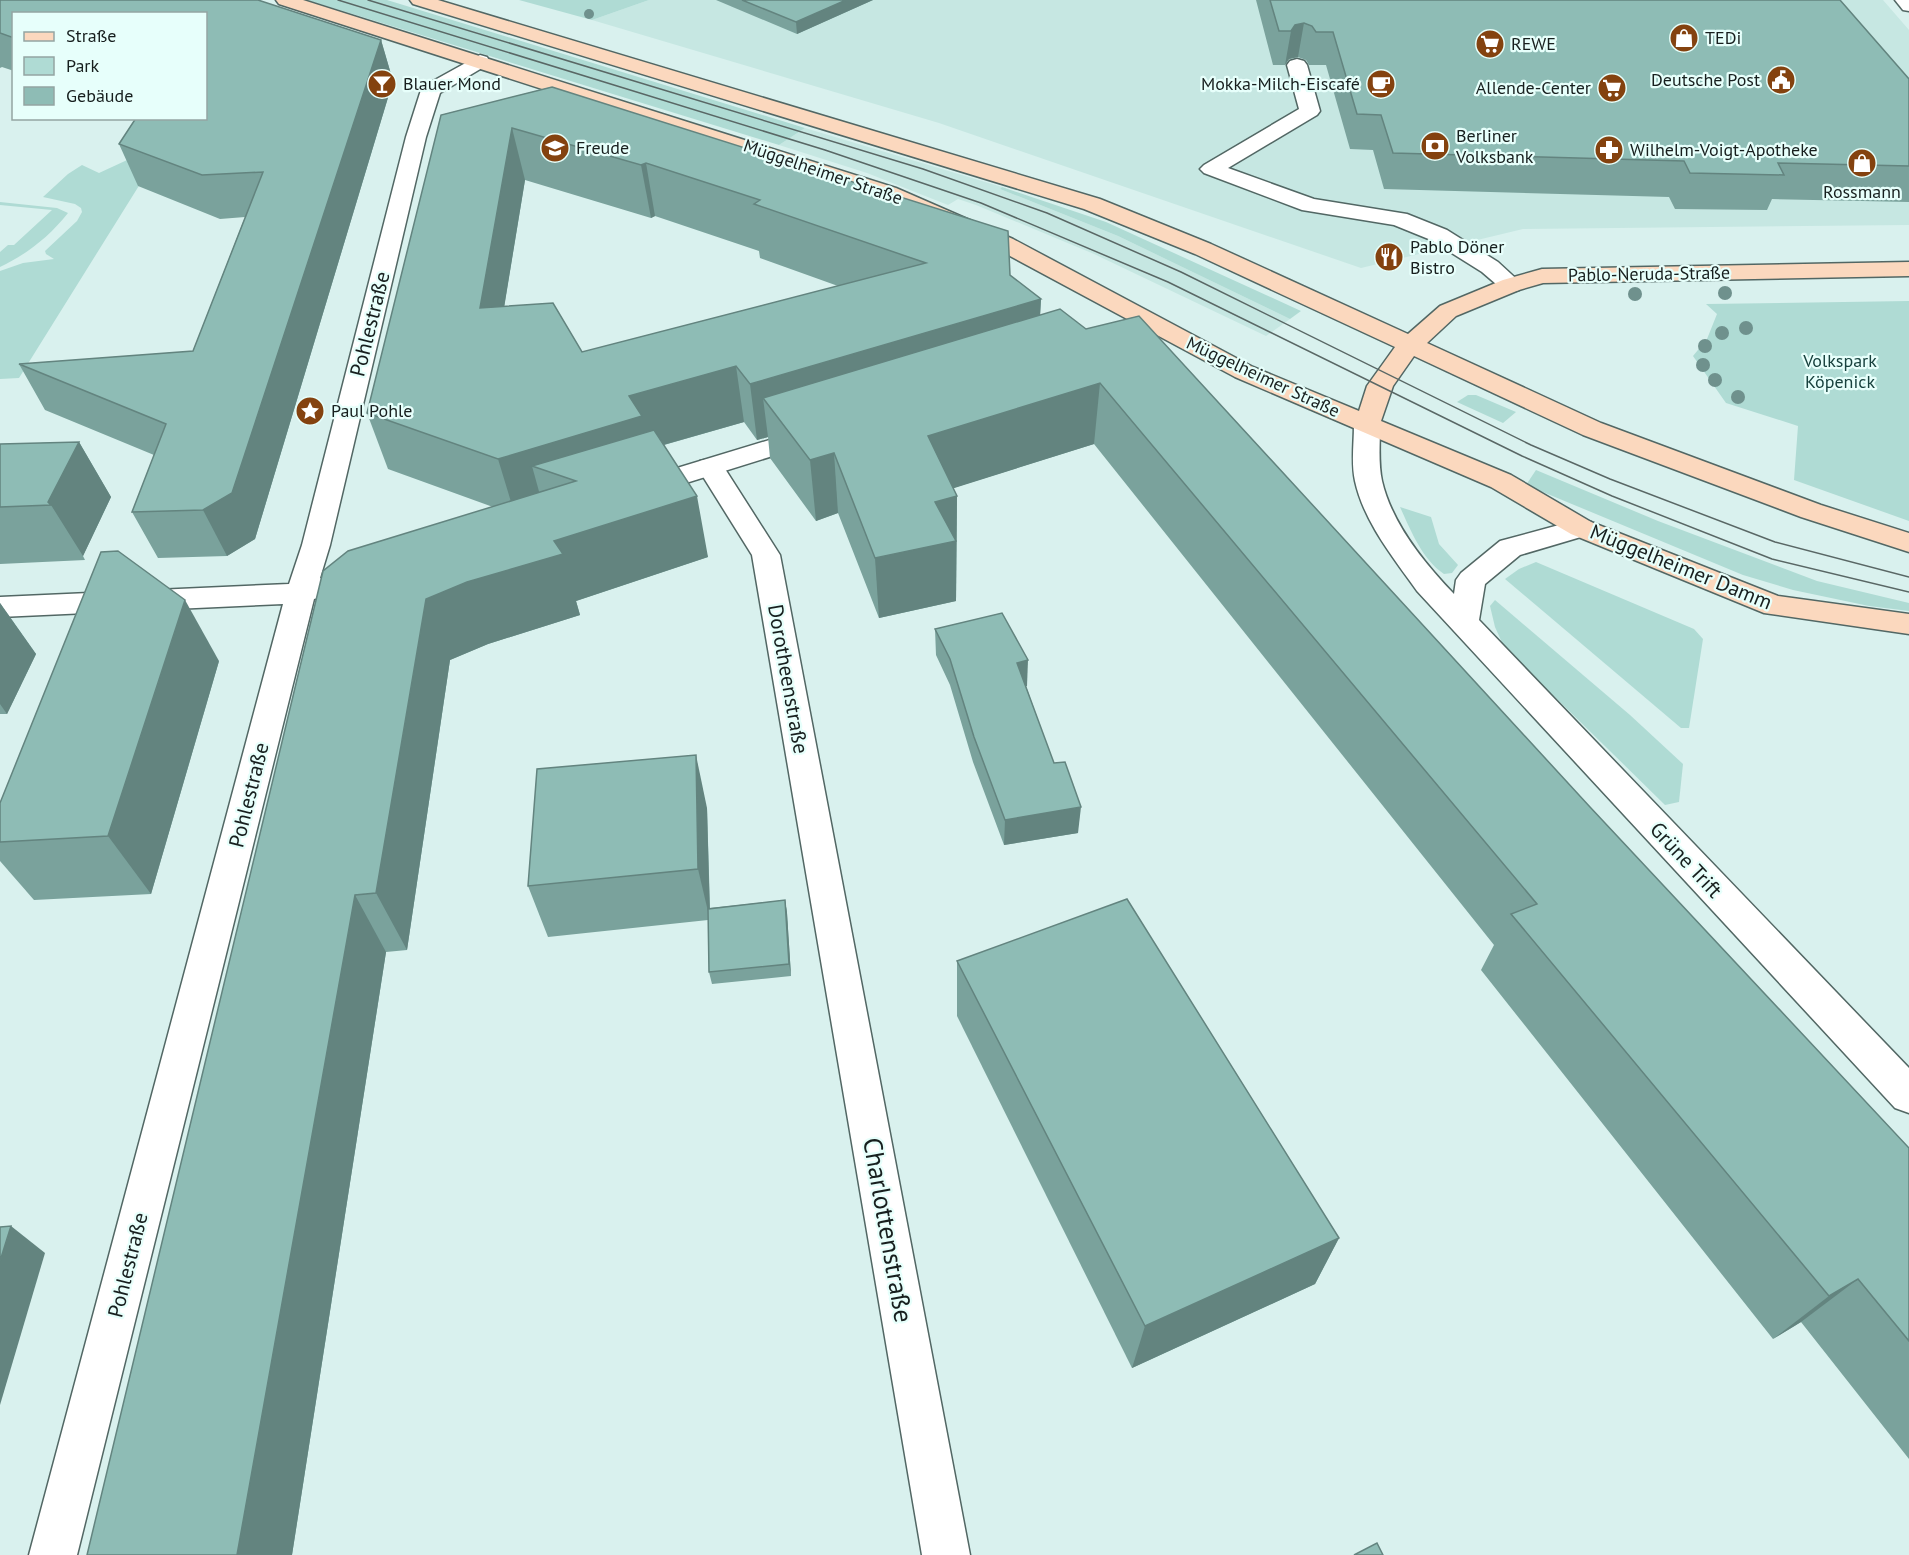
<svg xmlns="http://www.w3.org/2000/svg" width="1909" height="1555" viewBox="0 0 1909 1555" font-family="'PT Sans',sans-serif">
<rect width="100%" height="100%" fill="#d9f1ee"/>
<g fill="#c6e7e2">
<path d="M649 0H1883L1909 30V225L1523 229 1361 268 939 123 592 20Z"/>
<path d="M805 128 1002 187 1000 189 1118 236 1290 319 1266 336 1094 254 976 205 958 199 948 205 867 173 779 145Z"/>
</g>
<g fill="#afdbd4">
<path d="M307 0H387L805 128 779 145Z"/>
<path d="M519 0H649L592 20Z"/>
<path d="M138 155 155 160 19 378 0 379V271L23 263 54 259 46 254 45 251 77 221 82 212 81 208 75 204 43 197 68 174 82 165 99 173Z"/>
<path d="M1002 187 1106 222 1301 311 1290 319 1118 236 1000 189Z"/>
<path d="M0 202 57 208 68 213C49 237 27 254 0 267V252L8 245H14L52 210 0 205Z"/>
<path d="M1909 301V521L1794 480 1798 426 1726 403 1693 356 1707 339 1717 314 1706 304Z"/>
<path d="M1468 395H1476L1516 412 1503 423 1457 402Z"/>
<path d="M1536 470 1658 521 1817 581 1909 603V611L1869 606 1793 590 1743 575 1526 485Z"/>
<path d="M1400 507 1431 517 1439 544 1458 565 1452 573 1444 574C1422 559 1411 531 1400 507Z"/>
<path d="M1536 562 1694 629 1703 639 1689 728H1681L1505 579 1519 569Z"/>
<path d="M1495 600 1630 715 1683 764 1679 802 1665 805 1504 647 1495 627 1490 606Z"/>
</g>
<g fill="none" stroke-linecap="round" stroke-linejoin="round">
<g stroke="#526764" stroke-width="3">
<g id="lane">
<path d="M1297 59 1304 61 1307 65 1320 111 1317 115 1228 168 1314 199 1407 214 1447 230 1498 262 1523 285 1519 290 1511 292 1503 290 1482 272 1431 240 1394 225 1302 210 1204 173 1200 169 1204 165 1299 109 1287 65 1290 61Z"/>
<path d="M710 459 720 461 780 555 970 1555H922L752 555 697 467 700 461Z"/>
</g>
</g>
<g stroke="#526764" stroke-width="3">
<g id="street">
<path d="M1895 0H1909V11L1903 10Z"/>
<path d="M480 55 487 57 489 61 487 65 440 93 426 137 330 545 320 578 329 581 334 588 329 595 314 599 77 1555H29L283 604 0 617V597L289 584 302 545 406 137 421 90 424 86Z"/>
<path d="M1367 417 1376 419 1380 425C1380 443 1378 463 1382 481 1392 524 1424 563 1454 594L1456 580 1461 573 1500 541 1581 519 1591 522 1595 528 1591 534 1520 555 1485 584 1479 620 1909 1068V1113L1895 1108 1417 591C1393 557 1364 522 1355 481 1351 463 1354 443 1354 425L1358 419Z"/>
<path d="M812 427 821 429 825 435 821 441 641 497 631 494 627 488 631 482Z"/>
</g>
</g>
<g stroke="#526764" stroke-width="3">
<path id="secondary" d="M276 0H303L896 188 1013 239 1253 367 1359 411 1367 386 1395 347 1195 254 1084 209 413 4 410 0H438L1100 199 1211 244 1408 334 1440 306 1503 280 1542 269 1909 262V276L1543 283 1519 290 1456 316 1427 343 1601 423 1821 505 1909 533V552L1801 517 1583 435 1414 356 1393 386 1381 421 1511 475 1591 522 1778 596 1909 614V634L1764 613 1571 534 1491 487 1235 377 997 249 880 198 279 4Z"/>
</g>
<use href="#lane" fill="#fff" fill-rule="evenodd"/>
<use href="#street" fill="#fff" fill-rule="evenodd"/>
<use href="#secondary" fill="#fbd8be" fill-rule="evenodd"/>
<g stroke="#596765" stroke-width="1.5">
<path d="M338 0 825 150 981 203 1168 282 1522 456 1612 496 1772 559 1909 592"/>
<path d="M368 0 923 169 1047 213 1181 272 1531 445 1610 479 1775 542 1909 577"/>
</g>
</g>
<g fill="#6f918d">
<circle cx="589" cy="14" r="5"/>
<circle cx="1725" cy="293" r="7"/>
<circle cx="1635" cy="294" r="7"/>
<circle cx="1746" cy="328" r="7"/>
<circle cx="1722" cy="333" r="7"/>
<circle cx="1705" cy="346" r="7"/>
<circle cx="1703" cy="365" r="7"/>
<circle cx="1715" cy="380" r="7"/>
<circle cx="1738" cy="397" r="7"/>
</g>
<g fill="#7aa29c" fill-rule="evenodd">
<path d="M0 0H258L381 40 393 81 255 539 227 556 158 558 132 512 154 455 45 410 19 364 193 351 245 217 220 219 138 186 119 144 136 118H206V14H14V71L2 67 0 68Z"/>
<path d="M716 0H873L797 34Z"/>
<path d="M1256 0H1840L1909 79V202L1772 199 1767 210 1675 209 1669 197 1384 189 1373 150 1350 149 1326 65H1309L1306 60 1298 57 1289 59 1285 65H1273Z"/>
<path d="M552 87 1010 275 1041 299 1040 315 1590 807 1909 1148V1459L1801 1322 1773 1339 1481 970 1494 945 1094 444 953 488 957 496 956 601 879 618 838 513 816 521 770 458 768 437 757 440 744 422 664 445 708 557 576 601 580 615 488 644 450 660 407 950 386 952 292 1555H87L493 507 388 469 367 413 441 115ZM525 180 651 218 655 216 759 251 760 258 838 286 582 352 504 307Z"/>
<path d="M79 442 111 497 83 556 85 560 0 564V444Z"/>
<path d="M0 603 36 654 7 714H0Z"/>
<path d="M935 629 1027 686H1026L1078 833 1004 845 973 762 950 685 936 655Z"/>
<path d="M219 661 151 894 34 900 0 861V803Z"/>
<path d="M707 808 710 908 785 900 787 913 791 976 712 984 709 972 708 920 548 937 528 886Z"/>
<path d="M957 961 1339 1238 1315 1284 1132 1368 957 1016Z"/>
</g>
<g fill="#63847f">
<path d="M846 0H873L797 34 796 22Z"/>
<path d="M1304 23 1298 57 1289 59 1285 65 1291 31 1295 25Z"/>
<path d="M381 40 393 81 255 539 227 556 203 510Z"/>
<path d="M512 128 525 180 495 363 480 308Z"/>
<path d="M646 163 655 216 651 218 641 165Z"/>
<path d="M1041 299 1038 354 763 398 768 437 757 440 750 384Z"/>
<path d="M736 366 744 422 649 449 576 481 532 466 543 506 515 515 498 459 629 396Z"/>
<path d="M1100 383 1094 444 929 496 928 436Z"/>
<path d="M79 442 111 497 83 556 51 505 48 502Z"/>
<path d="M834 453 838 513 816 521 810 460Z"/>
<path d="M697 496 708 557 576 601 580 615 488 644 450 660 407 950 376 893 426 599 554 541Z"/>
<path d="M957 496 956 601 879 618 875 558 935 502Z"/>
<path d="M185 600 219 661 151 894 108 836Z"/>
<path d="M0 603 36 654 7 714 0 704Z"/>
<path d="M1028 660 1027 686 1016 689 1017 663Z"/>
<path d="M696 755 707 808 710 920 698 869Z"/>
<path d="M1081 807 1078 833 1004 845 1005 820Z"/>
<path d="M355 895 386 952 292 1555H237Z"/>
<path d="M785 900 787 913 791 976 789 964Z"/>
<path d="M11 1226 45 1253 0 1405V1261Z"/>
<path d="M1339 1238 1315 1284 1132 1368 1145 1326Z"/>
<path d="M1858 1279 1801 1322 1773 1339 1829 1296Z"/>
</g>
<g fill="#8ebcb5" stroke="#63847f" stroke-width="1.5" fill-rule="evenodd">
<path d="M0 0H258L381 40 232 493 203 510 132 512 166 424 19 364 193 351 263 172 202 175 119 144 136 118H206V14H14V38L0 33Z"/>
<path d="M742 0H846L796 22Z"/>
<path d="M1270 0H1840L1909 79V166L1778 163 1784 175 1690 173 1684 161 1393 153 1381 115 1357 114 1333 32H1316L1312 26 1304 23 1295 25 1291 31H1279Z"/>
<path d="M552 87 1008 231 1010 275 1041 299 750 384 736 366 629 396 642 416 498 459 367 413 441 115ZM512 128 641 165 646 163 760 200 754 204 926 263 582 352 553 303 480 308Z"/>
<path d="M1060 309 1086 329 1139 316 1590 807 1909 1148V1341L1858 1279 1829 1296 1511 914 1537 904 1100 383 928 436 957 496 935 502 956 541 875 558 834 453 810 460 763 398Z"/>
<path d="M654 430 697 496 554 541 563 554 467 582 426 599 376 893 355 895 237 1555H87L323 571 348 551 576 481 532 466Z"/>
<path d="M79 442 48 502 51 505 0 507V444Z"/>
<path d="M118 551 185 600 108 836 0 842V803L101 552Z"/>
<path d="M1002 613 1028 660 1017 663 1054 763 1065 762 1081 807 1005 820 974 737 950 659 935 629Z"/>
<path d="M696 755 698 869 528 886 537 769Z"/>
<path d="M1127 899 1339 1238 1145 1326 957 961Z"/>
<path d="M785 900 789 964 709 972 708 909Z"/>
<path d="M11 1226 0 1261V1227Z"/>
<path d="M1377 1543 1383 1555H1354Z"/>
</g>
<defs>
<g id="shop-disc" transform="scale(1.5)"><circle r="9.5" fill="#84420f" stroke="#e7fffb"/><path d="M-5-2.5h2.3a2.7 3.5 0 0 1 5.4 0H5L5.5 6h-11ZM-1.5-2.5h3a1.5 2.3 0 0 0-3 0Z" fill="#fff"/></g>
<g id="supermarket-disc" transform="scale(1.5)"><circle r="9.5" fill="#84420f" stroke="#e7fffb"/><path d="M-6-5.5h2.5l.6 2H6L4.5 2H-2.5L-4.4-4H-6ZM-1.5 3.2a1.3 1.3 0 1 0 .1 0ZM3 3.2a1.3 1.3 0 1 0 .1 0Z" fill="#fff"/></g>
<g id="civic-disc" transform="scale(1.5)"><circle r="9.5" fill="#84420f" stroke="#e7fffb"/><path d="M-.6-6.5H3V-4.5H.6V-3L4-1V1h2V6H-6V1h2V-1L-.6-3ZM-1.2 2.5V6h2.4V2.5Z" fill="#fff"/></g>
<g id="bar-disc" transform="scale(1.5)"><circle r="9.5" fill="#84420f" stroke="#e7fffb"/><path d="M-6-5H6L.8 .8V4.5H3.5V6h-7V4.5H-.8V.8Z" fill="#fff"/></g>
<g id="cafe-disc" transform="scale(1.5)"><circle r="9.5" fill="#84420f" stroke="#e7fffb"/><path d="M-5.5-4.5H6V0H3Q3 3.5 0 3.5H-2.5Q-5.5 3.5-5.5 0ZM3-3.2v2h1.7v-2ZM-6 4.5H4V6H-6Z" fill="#fff"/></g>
<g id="bank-disc" transform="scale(1.5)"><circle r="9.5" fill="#84420f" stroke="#e7fffb"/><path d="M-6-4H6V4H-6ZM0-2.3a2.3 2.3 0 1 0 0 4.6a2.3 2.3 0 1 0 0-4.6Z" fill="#fff"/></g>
<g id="school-disc" transform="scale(1.5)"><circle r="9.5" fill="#84420f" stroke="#e7fffb"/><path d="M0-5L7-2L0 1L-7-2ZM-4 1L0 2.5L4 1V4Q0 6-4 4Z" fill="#fff"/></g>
<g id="pharmacy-disc" transform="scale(1.5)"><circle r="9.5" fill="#84420f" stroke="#e7fffb"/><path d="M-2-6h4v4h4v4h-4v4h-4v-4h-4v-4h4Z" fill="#fff"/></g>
<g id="restaurant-disc" transform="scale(1.5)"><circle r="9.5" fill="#84420f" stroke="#e7fffb"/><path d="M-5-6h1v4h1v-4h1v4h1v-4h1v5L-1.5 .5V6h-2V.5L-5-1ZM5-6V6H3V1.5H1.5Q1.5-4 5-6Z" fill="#fff"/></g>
<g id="sight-disc" transform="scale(1.5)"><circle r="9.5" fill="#84420f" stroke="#e7fffb"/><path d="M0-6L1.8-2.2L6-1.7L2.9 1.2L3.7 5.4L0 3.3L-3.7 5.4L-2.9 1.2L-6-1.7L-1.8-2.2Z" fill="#fff"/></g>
</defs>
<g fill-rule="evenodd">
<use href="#shop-disc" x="1684" y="38"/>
<use href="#supermarket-disc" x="1490" y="44"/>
<use href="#civic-disc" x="1781" y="80"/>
<use href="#bar-disc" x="382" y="84"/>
<use href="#cafe-disc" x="1381" y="84"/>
<use href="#supermarket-disc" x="1612" y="88"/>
<use href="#bank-disc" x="1435" y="146"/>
<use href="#school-disc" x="555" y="148"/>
<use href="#pharmacy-disc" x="1609" y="150"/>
<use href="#shop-disc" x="1862" y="163"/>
<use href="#restaurant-disc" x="1389" y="257"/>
<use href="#sight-disc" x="310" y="411"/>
</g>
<g text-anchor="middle" stroke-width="4.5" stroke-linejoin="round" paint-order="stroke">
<g font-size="18" fill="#171f1e" stroke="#e7fffb" text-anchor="start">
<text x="1705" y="44">TEDi</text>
<text x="1511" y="50">REWE</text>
<text x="1760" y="86" text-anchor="end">Deutsche Post</text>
<text x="403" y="90">Blauer Mond</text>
<text x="1360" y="90" text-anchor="end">Mokka-Milch-Eiscafé</text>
<text x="1591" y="94" text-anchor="end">Allende-Center</text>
<text x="1456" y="142">Berliner<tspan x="1456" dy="21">Volksbank</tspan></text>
<text x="576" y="154">Freude</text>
<text x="1630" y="156">Wilhelm-Voigt-Apotheke</text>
<text x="1862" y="198" text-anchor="middle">Rossmann</text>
<text x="1410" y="253">Pablo Döner<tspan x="1410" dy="21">Bistro</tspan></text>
<text x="331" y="417">Paul Pohle</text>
</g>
<g font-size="18" fill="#171f1e" stroke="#e7fffb">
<text transform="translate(823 172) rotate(19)" y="6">Müggelheimer Straße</text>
<text transform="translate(1649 274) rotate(-1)" y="6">Pablo-Neruda-Straße</text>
<text transform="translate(1263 377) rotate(25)" y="6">Müggelheimer Straße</text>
</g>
<g font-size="18" fill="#18423e" stroke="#e7fffb">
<text x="1840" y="367">Volkspark<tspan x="1840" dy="21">Köpenick</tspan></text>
</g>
<g font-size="21" fill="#171f1e" stroke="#e7fffb">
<text transform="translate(370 324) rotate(-76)" y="7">Pohlestraße</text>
<text transform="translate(1681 567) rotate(22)" y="7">Müggelheimer Damm</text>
<text transform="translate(788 679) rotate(80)" y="7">Dorotheenstraße</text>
<text transform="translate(249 795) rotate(-76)" y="7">Pohlestraße</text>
<text transform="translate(1686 860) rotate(47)" y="7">Grüne Trift</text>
<text transform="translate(128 1265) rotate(-76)" y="7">Pohlestraße</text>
</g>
<g font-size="26" fill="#171f1e" stroke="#e7fffb">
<text transform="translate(888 1230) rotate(80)" y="9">Charlottenstraße</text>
</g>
</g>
<rect x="12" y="12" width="195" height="108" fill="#e7fffb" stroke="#94a5a3" stroke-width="1.5"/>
<rect x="24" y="32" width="30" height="9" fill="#fbd8be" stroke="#94a5a3" stroke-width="1.5"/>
<text x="66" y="42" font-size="18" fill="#171f1e">Straße</text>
<rect x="24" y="57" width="30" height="18" fill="#afdbd4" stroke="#94a5a3" stroke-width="1.5"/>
<text x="66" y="72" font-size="18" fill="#171f1e">Park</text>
<rect x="24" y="87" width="30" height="18" fill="#8ebcb5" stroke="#94a5a3" stroke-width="1.5"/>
<text x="66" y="102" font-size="18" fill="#171f1e">Gebäude</text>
</svg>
